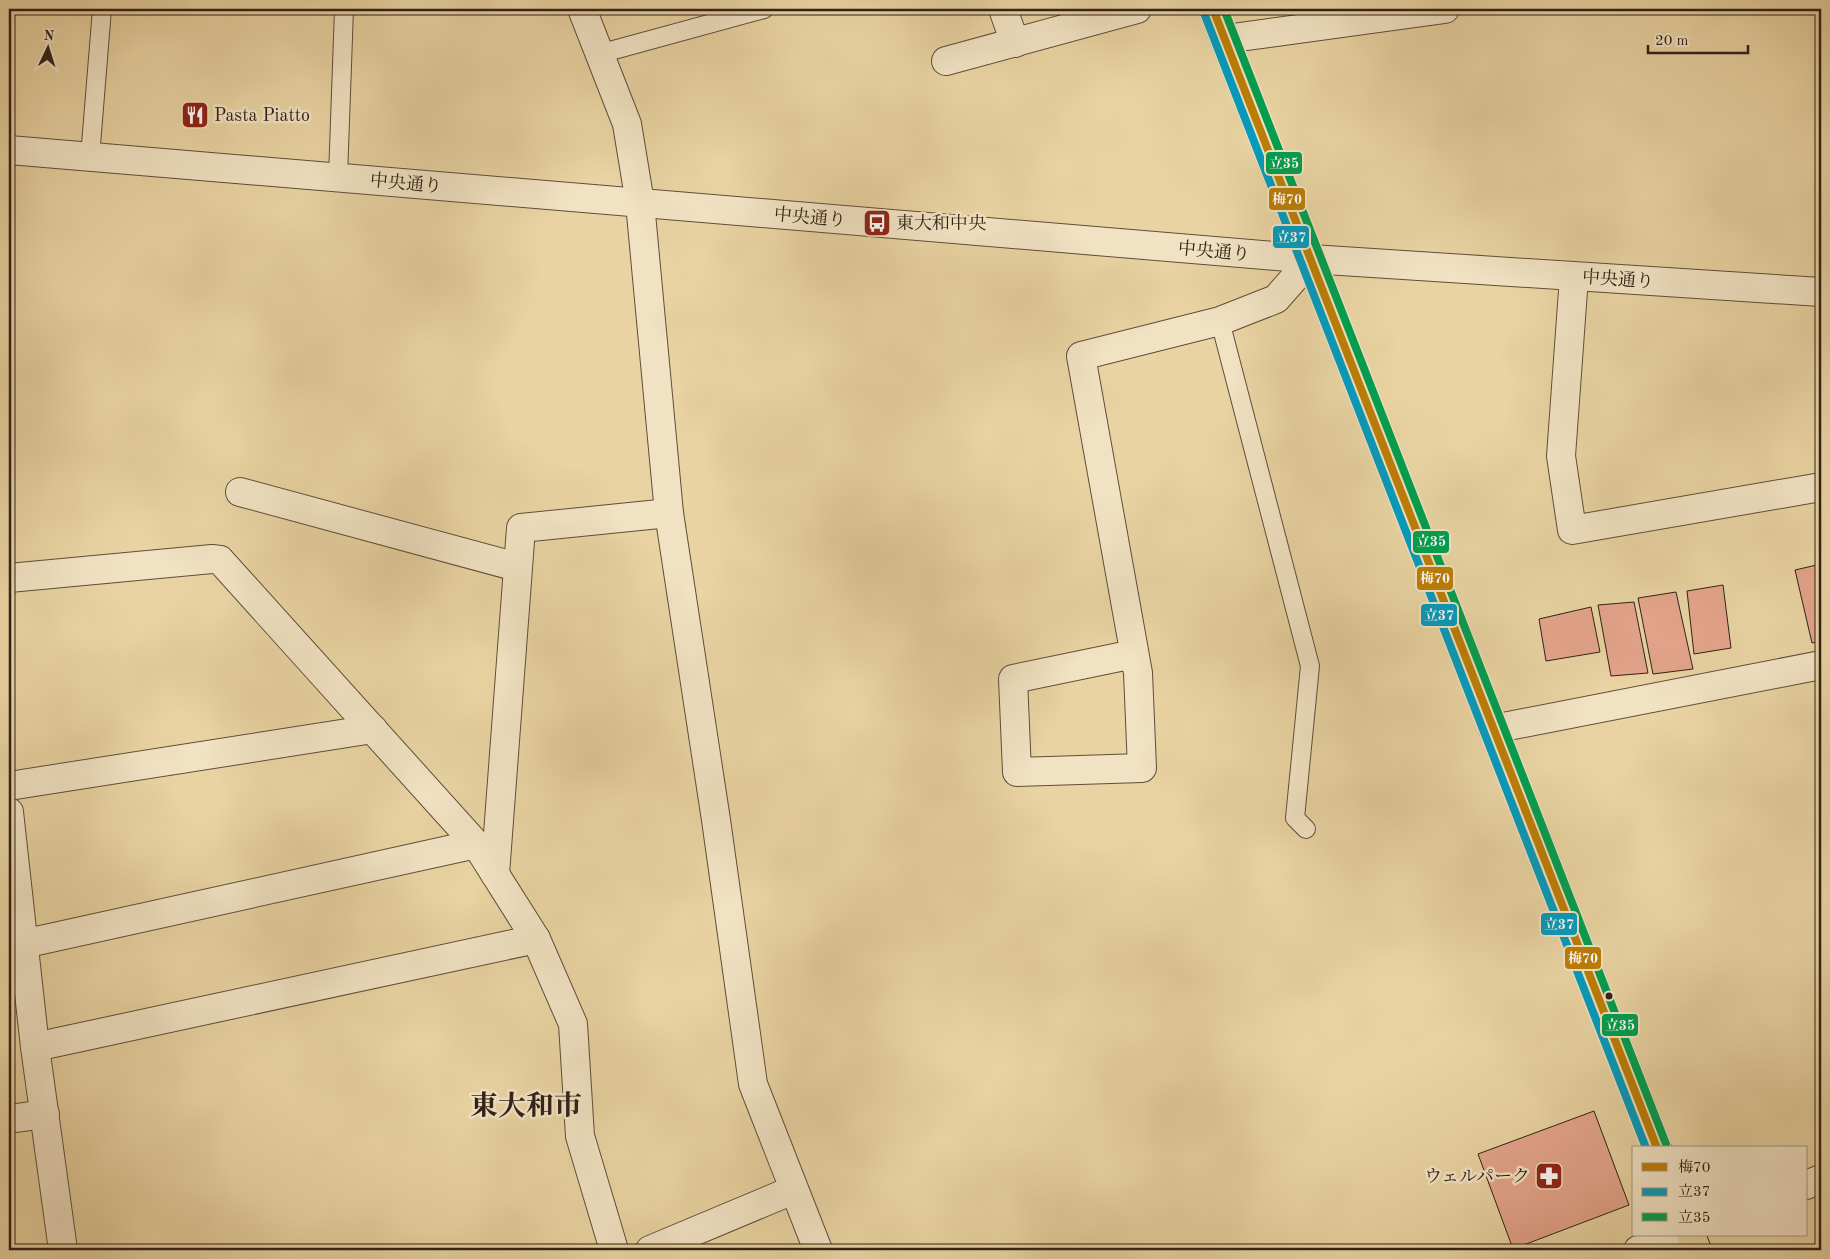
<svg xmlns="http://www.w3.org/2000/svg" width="1830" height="1259" viewBox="0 0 1830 1259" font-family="'Old Standard TT','Noto Serif JP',serif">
<rect width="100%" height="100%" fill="#e9d3a2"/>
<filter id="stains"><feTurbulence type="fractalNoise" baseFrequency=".004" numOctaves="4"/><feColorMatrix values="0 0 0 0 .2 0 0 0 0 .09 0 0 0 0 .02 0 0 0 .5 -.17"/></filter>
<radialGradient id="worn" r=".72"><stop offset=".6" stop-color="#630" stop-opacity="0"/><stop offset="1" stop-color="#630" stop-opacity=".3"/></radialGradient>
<g fill="#e4a58b" stroke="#302118">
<path d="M1821 564V641L1812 643 1795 570Z"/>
<path d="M1723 585 1731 648 1694 654 1687 591Z"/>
<path d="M1676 592 1693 669 1653 674 1638 598Z"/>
<path d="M1634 602 1648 673 1611 676 1598 605Z"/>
<path d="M1591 607 1600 652 1546 661 1539 619Z"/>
<path d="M1594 1111 1629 1205 1513 1249 1478 1154Z"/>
</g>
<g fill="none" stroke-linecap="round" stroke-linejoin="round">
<g stroke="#5e4e3a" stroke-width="20">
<g id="service">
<path d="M599 54 764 9"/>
<path d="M90 157 102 9"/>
<path d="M338 177 344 9"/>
<path d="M1220 321 1310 666 1295 818 1306 829"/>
</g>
</g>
<g stroke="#5e4e3a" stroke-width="30">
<g id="minor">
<path d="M582 9 627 124 640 203 669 513 716 820 753 1084 818 1250"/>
<path d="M1003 9 1015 43"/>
<path d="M1225 39 1445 9"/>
<path d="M946 61 1137 9"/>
<path d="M1574 277 1561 456 1572 530 1821 487"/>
<path d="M240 492 517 567"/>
<path d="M9 578 212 559 220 560 476 844 536 939 573 1024 580 1136 614 1250"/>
<path d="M1134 654 1013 679 1017 772 1142 768 1138 673 1081 356 1220 321 1276 299 1311 259"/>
<path d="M1493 729 1821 665"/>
<path d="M9 786 373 729"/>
<path d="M9 812 35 1047 63 1250"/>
<path d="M495 874 521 528 669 513"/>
<path d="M9 945 23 944 476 844"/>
<path d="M35 1047 536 939"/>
<path d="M9 1119 45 1114"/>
<path d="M1806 1185 1821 1179"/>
<path d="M650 1250 793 1190"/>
<path d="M1638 1250 1677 1235"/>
</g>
</g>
<g stroke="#5e4e3a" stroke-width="30">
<path id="tertiary" d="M9 150 1311 259 1821 292"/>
</g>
<g stroke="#302118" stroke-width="30">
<g id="primary">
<path d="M1213 9 1657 1148"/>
<path d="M1691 1235 1697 1250"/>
</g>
</g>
<use href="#service" stroke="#f1e2c3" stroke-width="18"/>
<use href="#minor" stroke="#f1e2c3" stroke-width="28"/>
<use href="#tertiary" stroke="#f1e2c3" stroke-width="28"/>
<use href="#primary" stroke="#e9d3a2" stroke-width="28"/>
<g stroke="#f1e2c3" stroke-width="11">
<path id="bus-1" d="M1213 9 1657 1148"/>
</g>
<g stroke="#f1e2c3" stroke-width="11">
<path id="bus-2" d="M1204 13 1646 1148"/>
</g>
<g stroke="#f1e2c3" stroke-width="11">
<path id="bus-3" d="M1224 9 1666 1144"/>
</g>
<use href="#bus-1" stroke="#bb7e07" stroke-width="8"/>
<use href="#bus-2" stroke="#059bbc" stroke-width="8"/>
<use href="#bus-3" stroke="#029f4e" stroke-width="8"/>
</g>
<defs>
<g id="restaurant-square" transform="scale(1.4375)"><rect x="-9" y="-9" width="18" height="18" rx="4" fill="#8f2418" stroke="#f1e2c3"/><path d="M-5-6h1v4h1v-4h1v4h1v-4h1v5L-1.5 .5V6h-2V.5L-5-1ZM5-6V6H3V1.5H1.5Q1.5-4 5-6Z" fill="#fff"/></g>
<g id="bus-square" transform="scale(1.4375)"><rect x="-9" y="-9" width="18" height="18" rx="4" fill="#8f2418" stroke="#f1e2c3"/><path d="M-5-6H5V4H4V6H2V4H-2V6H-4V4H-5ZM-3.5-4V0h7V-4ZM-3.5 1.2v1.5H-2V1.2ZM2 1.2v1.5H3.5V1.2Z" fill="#fff"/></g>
<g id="pharmacy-square" transform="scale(1.4375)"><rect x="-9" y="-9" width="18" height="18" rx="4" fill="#8f2418" stroke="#f1e2c3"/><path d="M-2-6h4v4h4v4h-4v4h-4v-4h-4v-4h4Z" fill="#fff"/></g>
</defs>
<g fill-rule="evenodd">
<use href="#restaurant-square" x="195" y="115"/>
<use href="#bus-square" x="877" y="223"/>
<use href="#pharmacy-square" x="1549" y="1176"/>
</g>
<circle fill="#302118" stroke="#f1e2c3" stroke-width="2" cx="1609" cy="996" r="4.5"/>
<g text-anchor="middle" stroke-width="5" stroke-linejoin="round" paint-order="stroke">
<g font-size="18" fill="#302118" stroke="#f1e2c3" text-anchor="start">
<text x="214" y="121">Pasta Piatto</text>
<text x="896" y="229">東大和中央</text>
<text x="1530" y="1182" text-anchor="end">ウェルパーク</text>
</g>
<g font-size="18" fill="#302118" stroke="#f1e2c3">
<text transform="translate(406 183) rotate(5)" y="6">中央通り</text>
<text transform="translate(810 217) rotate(5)" y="6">中央通り</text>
<text transform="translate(1214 251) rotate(5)" y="6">中央通り</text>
<text transform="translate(1618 279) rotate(4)" y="6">中央通り</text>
</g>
<g font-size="28" font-weight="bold" fill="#302118" stroke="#f1e2c3">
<text x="526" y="1115">東大和市</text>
</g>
</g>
<g stroke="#f1e2c3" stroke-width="2">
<rect x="1265" y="151" width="38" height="24" rx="5" fill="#029f4e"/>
<rect x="1268" y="187" width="38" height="24" rx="5" fill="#bb7e07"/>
<rect x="1272" y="225" width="38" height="24" rx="5" fill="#059bbc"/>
<rect x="1412" y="530" width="38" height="24" rx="5" fill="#029f4e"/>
<rect x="1416" y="566" width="38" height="25" rx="5" fill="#bb7e07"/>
<rect x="1420" y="603" width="38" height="24" rx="5" fill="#059bbc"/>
<rect x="1540" y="912" width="38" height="24" rx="5" fill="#059bbc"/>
<rect x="1564" y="946" width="38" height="24" rx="5" fill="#bb7e07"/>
<rect x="1601" y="1013" width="38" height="24" rx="5" fill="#029f4e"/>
</g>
<g font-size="14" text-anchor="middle" font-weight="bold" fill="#fff">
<text x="1284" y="168">立35</text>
<text x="1287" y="204">梅70</text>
<text x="1291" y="242">立37</text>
<text x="1431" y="546">立35</text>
<text x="1435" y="583">梅70</text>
<text x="1439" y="620">立37</text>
<text x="1559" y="929">立37</text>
<text x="1583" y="963">梅70</text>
<text x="1620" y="1030">立35</text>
</g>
<rect width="1830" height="1259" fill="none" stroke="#e9d3a2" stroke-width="30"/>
<rect x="10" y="10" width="1810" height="1239" fill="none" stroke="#302118" stroke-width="2.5"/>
<rect x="15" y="15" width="1800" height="1229" fill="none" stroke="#302118"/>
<rect x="1632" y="1146" width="175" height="90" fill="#f1e2c3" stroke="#a4957f"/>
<rect x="1642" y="1163" width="25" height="8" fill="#bb7e07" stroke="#a4957f"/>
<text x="1678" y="1172" font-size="15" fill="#302118">梅70</text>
<rect x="1642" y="1188" width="25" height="8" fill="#059bbc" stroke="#a4957f"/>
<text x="1678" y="1196" font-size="15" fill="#302118">立37</text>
<rect x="1642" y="1213" width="25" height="8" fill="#029f4e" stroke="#a4957f"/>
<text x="1678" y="1222" font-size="15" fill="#302118">立35</text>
<g transform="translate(48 48) rotate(4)" stroke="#f1e2c3" stroke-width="4" paint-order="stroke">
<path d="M0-4L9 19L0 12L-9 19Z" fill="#302118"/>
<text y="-8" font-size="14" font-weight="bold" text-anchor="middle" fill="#302118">N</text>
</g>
<path d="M1648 45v8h100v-8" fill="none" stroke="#302118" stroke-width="2.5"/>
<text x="1655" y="45" font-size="15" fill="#302118" stroke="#f1e2c3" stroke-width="4" paint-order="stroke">20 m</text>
<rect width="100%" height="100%" filter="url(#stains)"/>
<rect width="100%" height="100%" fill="url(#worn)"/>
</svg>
